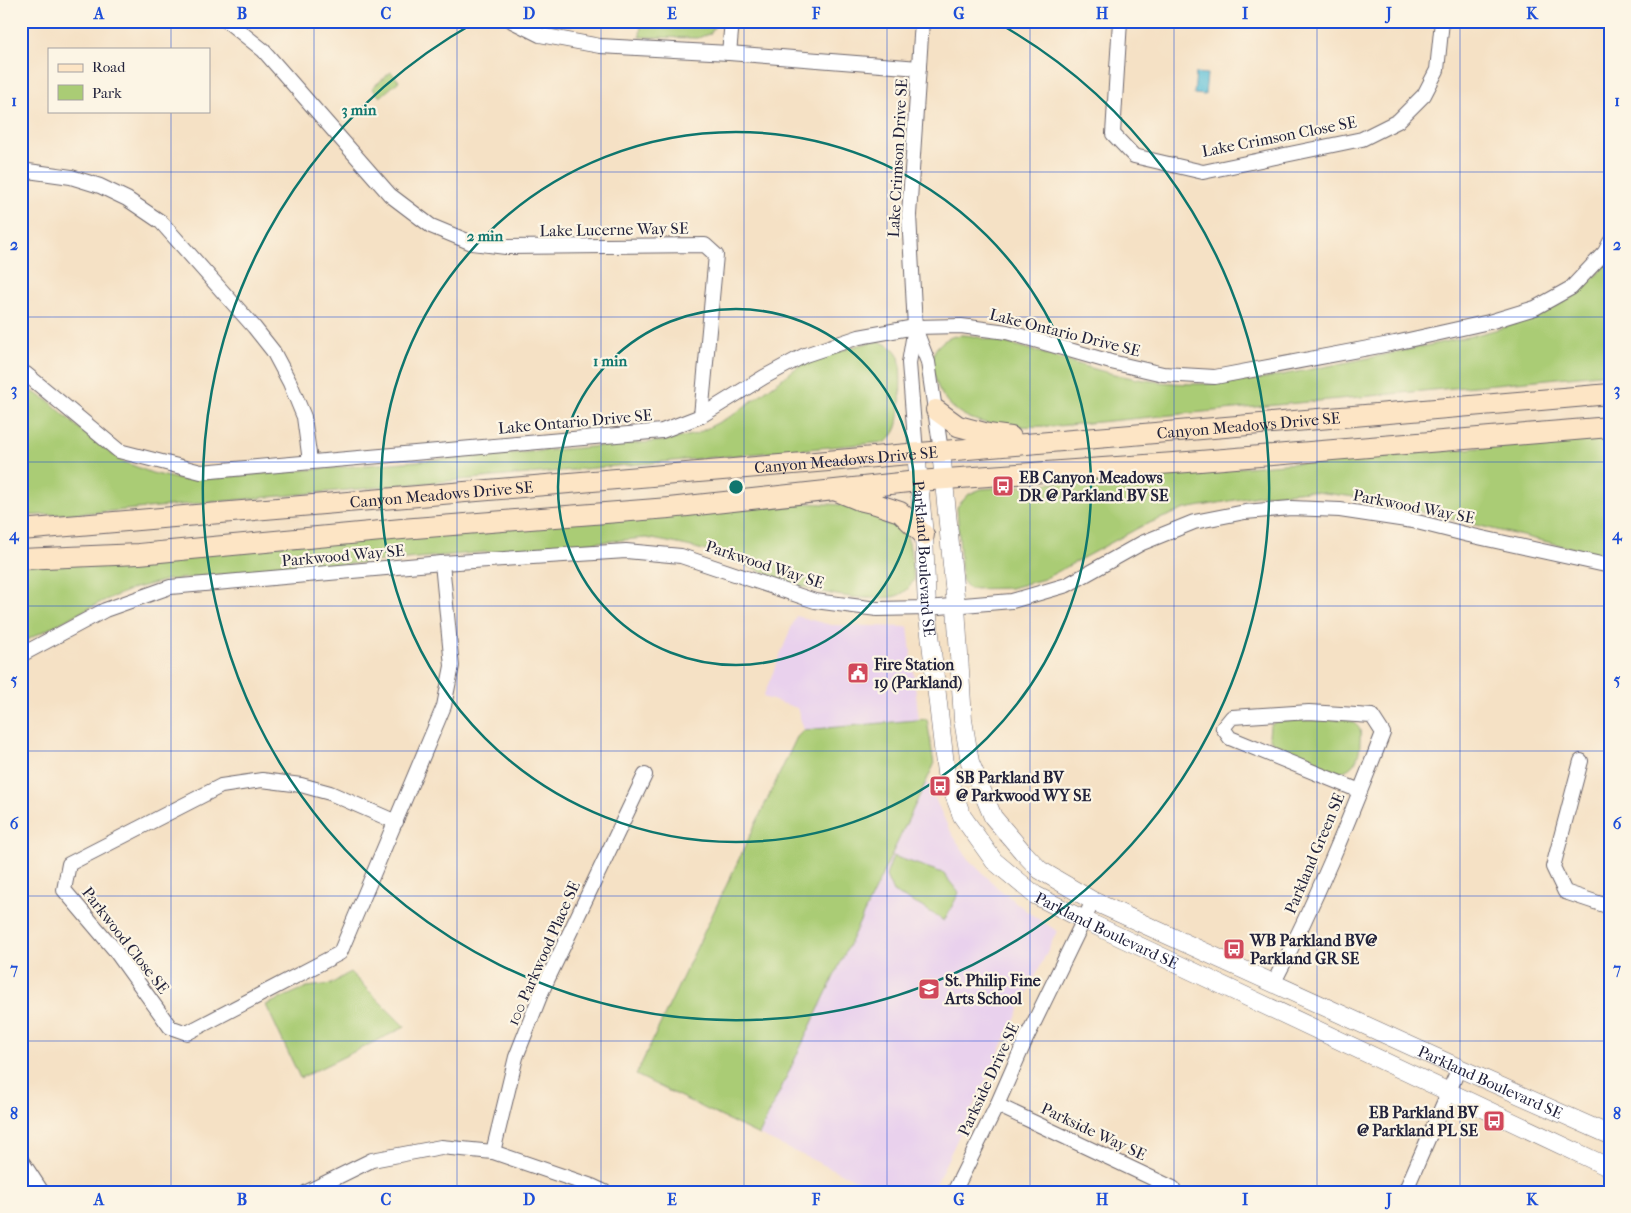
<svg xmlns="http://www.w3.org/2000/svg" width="1631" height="1213" viewBox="0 0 1631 1213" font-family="'IM FELL French Canon',serif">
<rect width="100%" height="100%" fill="#fcf5e5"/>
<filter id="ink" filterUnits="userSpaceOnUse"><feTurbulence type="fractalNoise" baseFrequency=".02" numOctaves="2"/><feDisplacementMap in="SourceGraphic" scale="10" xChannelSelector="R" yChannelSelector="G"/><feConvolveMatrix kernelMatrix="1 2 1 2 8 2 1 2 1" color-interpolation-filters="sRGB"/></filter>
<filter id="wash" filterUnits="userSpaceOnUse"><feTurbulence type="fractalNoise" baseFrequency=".0096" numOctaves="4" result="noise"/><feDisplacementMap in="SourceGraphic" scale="20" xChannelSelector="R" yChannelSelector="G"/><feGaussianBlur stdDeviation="1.12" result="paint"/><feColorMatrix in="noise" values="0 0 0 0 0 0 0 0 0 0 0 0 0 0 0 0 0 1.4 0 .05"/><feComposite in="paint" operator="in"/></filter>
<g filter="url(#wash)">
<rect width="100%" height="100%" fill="#f5e1c5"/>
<g fill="#e9d1ed">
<path d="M796 616 831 625 908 627 919 720 804 730 797 708 763 697Z"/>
<path d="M927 781 948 827 968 859 998 888 1029 913 1057 931 932 1192H882L759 1135Z"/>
</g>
<g fill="#aacc75" stroke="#667758">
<path d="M641 21H717L711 33 698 38 640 37Z"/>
<path d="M391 72 399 81 380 97 372 88Z"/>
<path d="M1610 258V373L1057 426C1015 426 959 433 938 387 935 381 934 372 933 365 929 348 947 335 963 335 970 335 978 337 985 339 1030 346 1073 365 1118 375 1157 384 1198 386 1238 382 1261 380 1285 374 1308 370 1350 362 1393 353 1435 344 1499 330 1572 316 1610 258Z"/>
<path d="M878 341C887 345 895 347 899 357 902 367 901 417 897 427 895 433 891 437 886 442L102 512 21 516V385L49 401 92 440 124 462 152 473 182 480 664 441 696 434 733 415 803 363 859 345Z"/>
<path d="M1610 437V557L1363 498 1308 491 1263 495 1185 509 1142 526 1044 579 1011 588 969 589 962 580 957 507 969 494 981 489Z"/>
<path d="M791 503C819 504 883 502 901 525 912 539 911 563 914 580 911 584 908 590 904 592 896 598 885 598 875 598 818 600 766 571 713 553 691 546 669 542 646 538L167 580 132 589 103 601 21 643V566Z"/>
<path d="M927 719 934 765 759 1135 636 1075 797 737 804 730Z"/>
<path d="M1348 719C1352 722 1358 725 1360 730 1361 733 1360 738 1360 741 1360 757 1354 771 1337 772L1272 742 1269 736 1270 726 1276 721Z"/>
<path d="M893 856 943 873 959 893 944 921 926 909 893 892 886 876Z"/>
<path d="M350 972 405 1027 300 1078 266 1005 307 987 331 984Z"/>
</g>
<path fill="#5abfd8" stroke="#3e708a" d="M1196 73 1207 74 1205 95 1194 94Z"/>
</g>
<g filter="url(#ink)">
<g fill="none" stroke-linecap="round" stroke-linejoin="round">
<g stroke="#6c656b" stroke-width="16">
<g id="minor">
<path d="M227 21 263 50 390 195 431 226 472 243 506 247 705 245 716 255 701 416"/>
<path d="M512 21 540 35 600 46 729 53 919 68"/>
<path d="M1120 21 1113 134 1134 156 1203 172 1362 139 1398 121 1424 95 1437 70 1442 21"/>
<path d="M729 53 732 21"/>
<path d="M21 170 71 177 100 186 127 199 161 222 254 327 273 351 290 383 304 417 310 461"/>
<path d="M915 328 928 362 941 451"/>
<path d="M21 372 26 374 119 451 201 472 662 431 701 416 764 377 805 355 859 337 915 327 961 326 1007 332 1111 362 1163 374 1215 377 1395 343 1489 322 1535 308 1571 288 1605 252 1610 242"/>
<path d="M916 453 909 363 915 327 909 215 922 21"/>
<path d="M21 655 105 610 170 587 442 563 626 551 681 556 815 601 877 609 927 608 1012 601 1067 585 1142 543 1194 522 1245 512 1291 508 1340 510 1413 521 1469 535 1610 566"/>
<path d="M1581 761 1553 867 1565 892 1610 907"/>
<path d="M396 822 330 793 301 785 262 780 221 786 69 864 64 890 114 949 170 1027 187 1033 340 953 444 706 452 666 442 563"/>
<path d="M1274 982C1316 902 1350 818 1383 733L1372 716 1309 712 1232 717 1223 728 1230 738 1360 791"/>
<path d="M997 1105 1173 1188 1174 1192"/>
<path d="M493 1152 516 1057 542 991 645 775"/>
<path d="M21 1160 42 1192"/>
<path d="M307 1192 372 1160 441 1147 493 1152 592 1186 605 1192"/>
<path d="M954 1192 997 1105 1026 1039 1093 901"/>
<path d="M1405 1192 1459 1068"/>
</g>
</g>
<g stroke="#6c656b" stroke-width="19">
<g id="tertiary">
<path id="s1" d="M941 451 956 606 963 720 970 762 993 817 1022 851 1040 870 1093 901 1459 1068 1610 1135"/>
<path id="s2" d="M916 453 924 535 927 608 946 773 962 816 994 861 1035 895 1084 920 1610 1168"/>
</g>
</g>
<g stroke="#6c656b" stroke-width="22">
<g id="secondary">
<path d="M936 410 958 426 988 434 1011 437"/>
<path d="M837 491 859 500 876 504 900 512 924 535"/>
<path id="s3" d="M21 530 1610 394"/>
<path d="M21 559 139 554 402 529 669 508 918 481 1188 462 1610 427"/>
</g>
</g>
<use href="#minor" stroke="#fff" stroke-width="14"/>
<use href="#tertiary" stroke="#fff" stroke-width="18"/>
<use href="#secondary" stroke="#fde5c5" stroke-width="20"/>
</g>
</g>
<path fill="none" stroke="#1d4ed8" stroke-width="1" stroke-opacity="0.55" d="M171 21V49M314 21V1192M457 21V1192M601 21V1192M744 21V1192M887 21V1192M1030 21V1192M1174 21V1192M1317 21V1192M1460 21V1192M171 111V1192M21 172H1610M21 317H1610M21 462H1610M21 606H1610M21 751H1610M21 896H1610M21 1041H1610"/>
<g fill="none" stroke="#0f766e" stroke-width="2.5">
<circle cx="736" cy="487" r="178"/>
<circle cx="736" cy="487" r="355"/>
<path d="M998 23A533 533 0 1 1 474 23"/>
</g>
<defs>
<g id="bus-square" transform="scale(1.125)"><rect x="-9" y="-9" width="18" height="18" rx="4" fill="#d1495b" stroke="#fcf5e5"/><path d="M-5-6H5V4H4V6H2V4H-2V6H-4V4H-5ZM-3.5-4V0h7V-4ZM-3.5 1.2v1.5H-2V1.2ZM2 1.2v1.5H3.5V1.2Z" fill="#fff"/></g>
<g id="civic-square" transform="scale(1.125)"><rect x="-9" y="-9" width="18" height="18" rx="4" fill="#d1495b" stroke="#fcf5e5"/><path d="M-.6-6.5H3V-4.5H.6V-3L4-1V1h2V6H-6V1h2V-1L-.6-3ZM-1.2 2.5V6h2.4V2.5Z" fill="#fff"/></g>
<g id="school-square" transform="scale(1.125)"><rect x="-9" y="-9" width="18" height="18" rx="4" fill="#d1495b" stroke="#fcf5e5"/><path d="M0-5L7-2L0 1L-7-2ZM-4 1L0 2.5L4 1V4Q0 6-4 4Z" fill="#fff"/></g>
</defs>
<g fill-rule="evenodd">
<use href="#bus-square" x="1003" y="486"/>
<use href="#civic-square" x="858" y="673"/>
<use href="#bus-square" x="940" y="786"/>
<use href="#bus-square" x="1234" y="949"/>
<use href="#school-square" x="929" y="989"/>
<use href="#bus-square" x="1494" y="1121"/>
</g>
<g text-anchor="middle" stroke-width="4.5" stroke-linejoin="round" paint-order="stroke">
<g font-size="16" fill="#22223b" stroke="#fcf5e5">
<text transform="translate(1279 136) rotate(-11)" y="6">Lake Crimson Close SE</text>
<text transform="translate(897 158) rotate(-87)" y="6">Lake Crimson Drive SE</text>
<text transform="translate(614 229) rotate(-1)" y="6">Lake Lucerne Way SE</text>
<text transform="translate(1065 332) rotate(14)" y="6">Lake Ontario Drive SE</text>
<text transform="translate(575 421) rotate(-5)" y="6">Lake Ontario Drive SE</text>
<text dy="6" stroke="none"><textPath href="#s3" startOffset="1232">Canyon Meadows Drive SE</textPath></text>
<text dy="6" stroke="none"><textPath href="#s3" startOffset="828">Canyon Meadows Drive SE</textPath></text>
<text dy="6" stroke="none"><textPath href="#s3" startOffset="422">Canyon Meadows Drive SE</textPath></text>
<text transform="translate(1414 506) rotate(11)" y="6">Parkwood Way SE</text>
<text transform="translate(343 555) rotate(-5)" y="6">Parkwood Way SE</text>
<text dy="6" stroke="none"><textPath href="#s2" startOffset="106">Parkland Boulevard SE</textPath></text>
<text transform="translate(765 564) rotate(18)" y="6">Parkwood Way SE</text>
<text transform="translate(1314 853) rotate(-67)" y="6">Parkland Green SE</text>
<text dy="6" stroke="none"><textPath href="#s2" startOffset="556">Parkland Boulevard SE</textPath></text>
<text transform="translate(126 940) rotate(52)" y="6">Parkwood Close SE</text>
<text transform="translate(543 953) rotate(-66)" y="6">100 Parkwood Place SE</text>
<text transform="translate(988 1079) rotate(-65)" y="6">Parkside Drive SE</text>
<text dy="6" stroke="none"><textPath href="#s1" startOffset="941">Parkland Boulevard SE</textPath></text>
<text transform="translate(1094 1131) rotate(25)" y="6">Parkside Way SE</text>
</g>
<g font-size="16" font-weight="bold" fill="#22223b" stroke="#fcf5e5" text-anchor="start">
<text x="1019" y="483">EB Canyon Meadows<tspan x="1019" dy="18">DR @ Parkland BV SE</tspan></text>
<text x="874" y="670">Fire Station<tspan x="874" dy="18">19 (Parkland)</tspan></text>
<text x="956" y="783">SB Parkland BV<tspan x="956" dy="18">@ Parkwood WY SE</tspan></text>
<text x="1250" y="946">WB Parkland BV@<tspan x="1250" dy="18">Parkland GR SE</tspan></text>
<text x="945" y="986">St. Philip Fine<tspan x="945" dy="18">Arts School</tspan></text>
<text x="1478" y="1118" text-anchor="end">EB Parkland BV<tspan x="1478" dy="18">@ Parkland PL SE</tspan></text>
</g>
</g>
<circle cx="736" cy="487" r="8" fill="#0f766e" stroke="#fcf5e5" stroke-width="2.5"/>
<g font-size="15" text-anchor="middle" font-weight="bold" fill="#0f766e" stroke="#fcf5e5" stroke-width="4.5" stroke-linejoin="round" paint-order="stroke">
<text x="359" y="115">3 min</text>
<text x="485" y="241">2 min</text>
<text x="610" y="366">1 min</text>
</g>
<rect width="1631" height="1213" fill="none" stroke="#fcf5e5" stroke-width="55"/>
<rect x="48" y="48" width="162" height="65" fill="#fcf5e5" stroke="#a5a1a1"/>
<rect x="58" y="64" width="25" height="8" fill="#fde5c5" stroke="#a5a1a1"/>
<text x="92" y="72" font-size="15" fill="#22223b">Road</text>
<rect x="58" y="85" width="25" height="15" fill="#aacc75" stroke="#a5a1a1"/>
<text x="92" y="98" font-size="15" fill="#22223b">Park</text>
<rect x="28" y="28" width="1576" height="1158" fill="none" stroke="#1d4ed8" stroke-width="2"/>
<g font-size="16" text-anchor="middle" font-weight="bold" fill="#1d4ed8">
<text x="99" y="19">A</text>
<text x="242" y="19">B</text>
<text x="386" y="19">C</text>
<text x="529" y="19">D</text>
<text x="672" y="19">E</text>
<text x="816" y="19">F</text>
<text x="959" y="19">G</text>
<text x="1102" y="19">H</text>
<text x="1245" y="19">I</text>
<text x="1389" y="19">J</text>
<text x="1532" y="19">K</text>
<text x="14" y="106">1</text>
<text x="1617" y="106">1</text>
<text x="14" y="250">2</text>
<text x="1617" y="250">2</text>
<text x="14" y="395">3</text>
<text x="1617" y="395">3</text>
<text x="14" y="540">4</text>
<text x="1617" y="540">4</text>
<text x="14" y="685">5</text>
<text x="1617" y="685">5</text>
<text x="14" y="829">6</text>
<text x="1617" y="829">6</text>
<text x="14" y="974">7</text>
<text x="1617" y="974">7</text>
<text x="14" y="1119">8</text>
<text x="1617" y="1119">8</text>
<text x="99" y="1205">A</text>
<text x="242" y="1205">B</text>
<text x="386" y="1205">C</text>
<text x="529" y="1205">D</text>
<text x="672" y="1205">E</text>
<text x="816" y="1205">F</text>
<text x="959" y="1205">G</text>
<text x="1102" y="1205">H</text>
<text x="1245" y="1205">I</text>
<text x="1389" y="1205">J</text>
<text x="1532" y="1205">K</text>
</g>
</svg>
